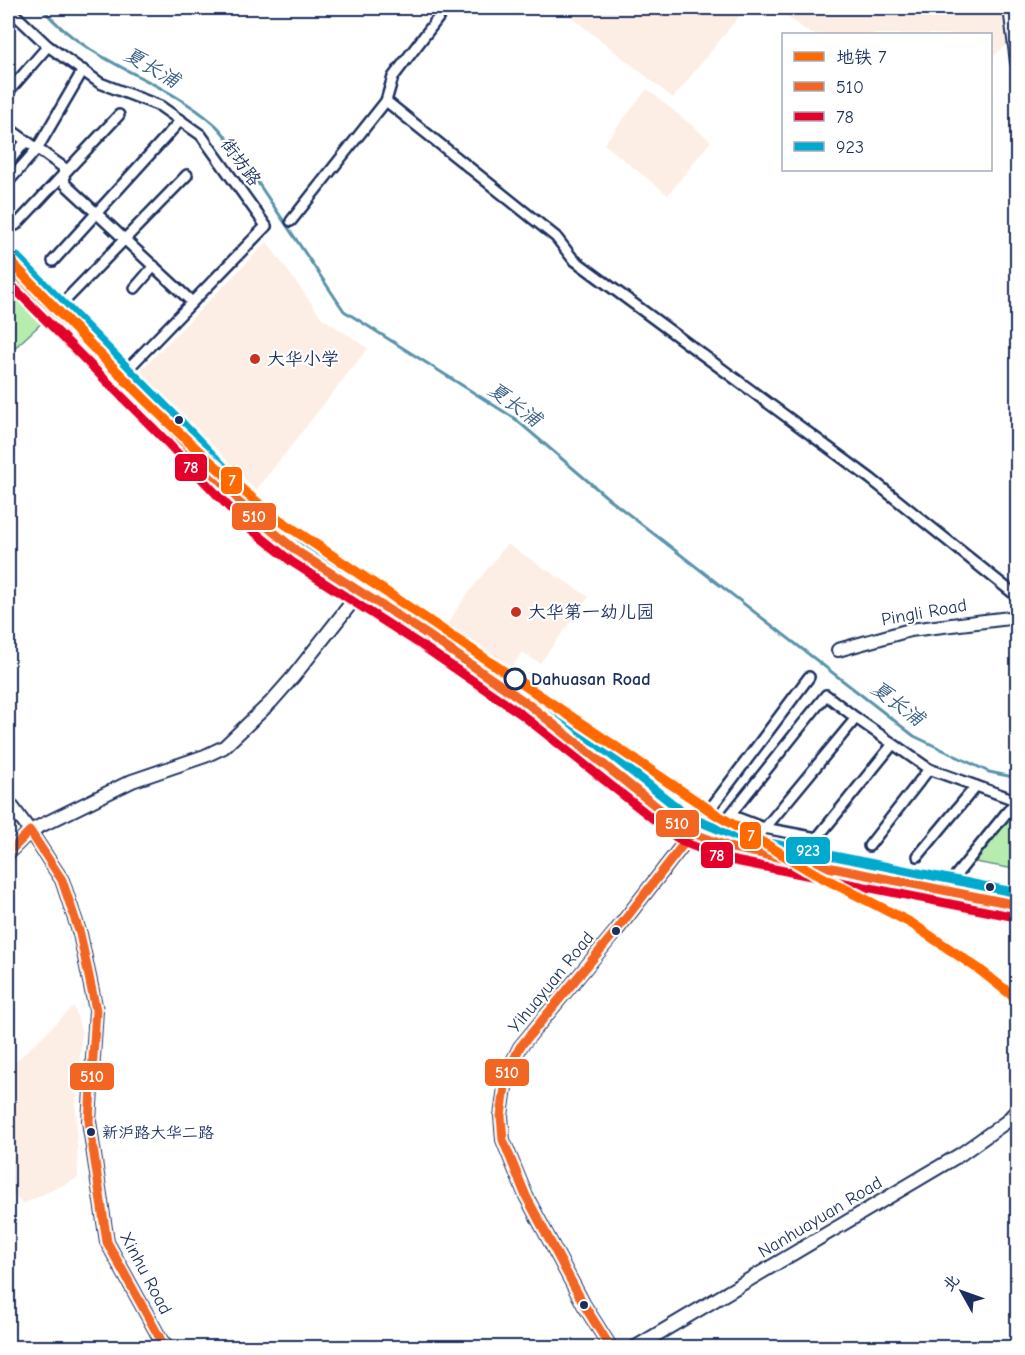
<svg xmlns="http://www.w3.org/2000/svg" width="1025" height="1355" viewBox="0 0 1025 1355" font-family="'Comic Neue','LXGW WenKai TC',sans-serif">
<rect width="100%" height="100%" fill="#fff"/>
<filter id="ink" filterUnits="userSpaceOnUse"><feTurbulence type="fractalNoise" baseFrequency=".0167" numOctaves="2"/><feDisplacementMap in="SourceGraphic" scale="12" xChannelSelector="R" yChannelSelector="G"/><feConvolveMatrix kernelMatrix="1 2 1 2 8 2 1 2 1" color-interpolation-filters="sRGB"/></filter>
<g filter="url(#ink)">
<g fill="#fdeee5">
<path d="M560 8H746L673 98Z"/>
<path d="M775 8H1002L1007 45 991 58 990 34H811Z"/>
<path d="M647 89 711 141 668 195 604 144Z"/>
<path d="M267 242 322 318 368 348 253 494 140 371Z"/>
<path d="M507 544 589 597 540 663 522 652 512 667 447 625 463 600Z"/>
<path d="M74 1006 82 1033 76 1104 78 1178 23 1204 8 1190V1069Z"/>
</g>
<g fill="#b6ecae" stroke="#688e86" stroke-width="1.5">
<path d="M8 279 45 320 8 354Z"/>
<path d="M1017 810V865L1014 869 975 862Z"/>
</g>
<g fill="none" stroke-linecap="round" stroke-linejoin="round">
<path stroke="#5a93ab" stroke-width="3" d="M42 8C86 62 161 78 213 123 221 129 227 139 234 147L344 311 514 418 609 499 914 736 989 772 1018 778"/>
<g stroke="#1b2f5e" stroke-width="14">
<g id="minor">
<path d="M8 8 48 46 100 83 160 106 201 135 266 226 119 378"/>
<path d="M443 8 445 9 393 77 386 101 556 237 573 259 871 479 1018 597"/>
<path d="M8 92 48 46"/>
<path d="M8 128 63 167 65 184 192 302"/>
<path d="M8 163 26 141"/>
<path d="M8 182 37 149 83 70"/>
<path d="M291 221 386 101"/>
<path d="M16 225 119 115"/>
<path d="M53 261 181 120"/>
<path d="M135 288 154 266"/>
<path d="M54 312 187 175"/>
<path d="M856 718 826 695 730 815 764 828 817 838 893 744"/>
<path d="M692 833 809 677"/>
<path d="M869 846 929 769"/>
<path d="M746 851 856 718 929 769 1018 801"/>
<path d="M918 856 976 786"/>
<path d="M944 890 1016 801"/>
</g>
</g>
<g stroke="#1b2f5e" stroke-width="16">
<g id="tertiary">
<path d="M838 650 910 630 1018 617"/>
<path d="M8 801 30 831 62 880 80 934 96 1010 89 1121 107 1242 162 1342 170 1348"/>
<path d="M8 853 30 831 132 781 205 756 224 747 271 702 293 677 360 592"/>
<path d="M611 1348 584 1305 526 1196 503 1140 501 1116 507 1073 520 1047 616 931 692 833"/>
<path d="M634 1348 961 1154 1006 1122 1018 1109"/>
</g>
</g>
<g stroke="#1b2f5e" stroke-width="18">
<g id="secondary">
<path d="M1011 8 1018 62"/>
<path d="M8 265 169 427 254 516 298 552 428 635 528 704 682 827 692 833 732 848 1018 905"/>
</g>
</g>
<use href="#minor" stroke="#fff" stroke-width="9"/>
<use href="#tertiary" stroke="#fff" stroke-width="12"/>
<use href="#secondary" stroke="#fff" stroke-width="14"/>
<g stroke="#fff" stroke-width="14">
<g id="bus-1">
<path d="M8 265 169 427 254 516 298 552 428 635 528 704 682 827 692 833 732 848 1018 905"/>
<path d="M8 853 30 831 62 880 80 934 96 1010 89 1121 107 1242 162 1342 169 1348"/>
<path d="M611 1348 584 1305 526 1196 503 1140 501 1116 507 1073 520 1047 616 931 692 833"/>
</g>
</g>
<g stroke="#fff" stroke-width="14">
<path id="bus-2" d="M8 282 160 435 246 525 292 562 421 645 521 714 676 837 688 844 730 860 1016 917"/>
</g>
<g stroke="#fff" stroke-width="14">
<path id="bus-3" d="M17 257 178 419 262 507 305 542 434 625 535 694 689 817 735 836 1018 893"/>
</g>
<use href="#bus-1" stroke="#f26522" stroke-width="9"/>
<use href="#bus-2" stroke="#e4002b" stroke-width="9"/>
<use href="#bus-3" stroke="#00a9ce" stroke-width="9"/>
<g stroke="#fff" stroke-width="15">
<path id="metro-1" d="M8 259C94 348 178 439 275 517L717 815 812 872 911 923 980 970 1018 1000"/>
</g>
<use href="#metro-1" stroke="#ff6900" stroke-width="10"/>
</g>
</g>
<g fill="#c8321e" stroke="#fff" stroke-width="2">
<circle cx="255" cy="359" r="6"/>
<circle cx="516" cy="612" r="6"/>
</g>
<g fill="#1b2f5e" stroke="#fff" stroke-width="2">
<circle cx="179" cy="420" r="5"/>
<circle cx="990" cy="887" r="5"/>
<circle cx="616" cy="931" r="5"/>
<circle cx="91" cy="1132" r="5"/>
<circle cx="584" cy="1305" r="5"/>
</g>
<circle fill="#fff" stroke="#1b2f5e" stroke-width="3" cx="515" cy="679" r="10"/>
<g text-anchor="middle" stroke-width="4.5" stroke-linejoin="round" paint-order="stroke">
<g font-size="16" fill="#1b2f5e" stroke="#fff" text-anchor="start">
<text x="102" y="1138">新沪路大华二路</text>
</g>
<g font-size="18" fill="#1b2f5e" stroke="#fff">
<text transform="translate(241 162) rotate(54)" y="6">街坊路</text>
<text transform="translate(924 612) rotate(-10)" y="6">Pingli Road</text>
<text transform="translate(551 982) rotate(-51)" y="6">Yihuayuan Road</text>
<text transform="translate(820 1217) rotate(-31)" y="6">Nanhuayuan Road</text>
<text transform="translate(146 1273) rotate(62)" y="6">Xinhu Road</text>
</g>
<g font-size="18" fill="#1b2f5e" stroke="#fff" text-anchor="start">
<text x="267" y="365">大华小学</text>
<text x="528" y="618">大华第一幼儿园</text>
</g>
<g font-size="18" font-weight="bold" fill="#1b2f5e" stroke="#fff" text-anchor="start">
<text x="531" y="685">Dahuasan Road</text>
</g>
<g font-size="20" font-style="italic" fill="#3a6185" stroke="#fff">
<text transform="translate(152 67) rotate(30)" y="7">夏长浦</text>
<text transform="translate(515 404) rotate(36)" y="7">夏长浦</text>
<text transform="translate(898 703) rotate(37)" y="7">夏长浦</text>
</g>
</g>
<g stroke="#fff" stroke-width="2">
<rect x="174" y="453" width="34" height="29" rx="6" fill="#e4002b"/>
<rect x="220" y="466" width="23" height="29" rx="6" fill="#ff6900"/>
<rect x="231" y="502" width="46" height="29" rx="6" fill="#f26522"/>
<rect x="655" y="809" width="45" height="29" rx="6" fill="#f26522"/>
<rect x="739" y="821" width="23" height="29" rx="6" fill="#ff6900"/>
<rect x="785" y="836" width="46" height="29" rx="6" fill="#00a9ce"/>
<rect x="700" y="841" width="34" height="28" rx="6" fill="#e4002b"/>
<rect x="484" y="1058" width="46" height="29" rx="6" fill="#f26522"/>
<rect x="69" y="1062" width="46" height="29" rx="6" fill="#f26522"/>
</g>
<g font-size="16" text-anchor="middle" font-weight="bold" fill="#fff">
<text x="191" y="473">78</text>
<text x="232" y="486">7</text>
<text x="254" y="522">510</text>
<text x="677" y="829">510</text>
<text x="751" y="841">7</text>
<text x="808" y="856">923</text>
<text x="717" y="861">78</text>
<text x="507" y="1078">510</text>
<text x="92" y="1082">510</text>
</g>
<rect width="1025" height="1355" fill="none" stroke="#fff" stroke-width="30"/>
<rect x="15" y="15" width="995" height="1325" fill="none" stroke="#1b2f5e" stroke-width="2" filter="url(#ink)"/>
<rect x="782" y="33" width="210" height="138" fill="#ffffff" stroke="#a4acbf" stroke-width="1.5"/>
<rect x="794" y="52" width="30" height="9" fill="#ff6900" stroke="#a4acbf" stroke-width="1.5"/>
<text x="836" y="63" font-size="18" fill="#1b2f5e">地铁 7</text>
<rect x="794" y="82" width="30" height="9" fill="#f26522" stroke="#a4acbf" stroke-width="1.5"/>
<text x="836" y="93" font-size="18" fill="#1b2f5e">510</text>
<rect x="794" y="112" width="30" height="9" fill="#e4002b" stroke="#a4acbf" stroke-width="1.5"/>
<text x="836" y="123" font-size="18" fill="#1b2f5e">78</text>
<rect x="794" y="142" width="30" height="9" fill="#00a9ce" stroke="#a4acbf" stroke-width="1.5"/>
<text x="836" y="153" font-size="18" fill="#1b2f5e">923</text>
<g transform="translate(962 1292) rotate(310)" stroke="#ffffff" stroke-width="4.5" paint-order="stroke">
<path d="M0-4.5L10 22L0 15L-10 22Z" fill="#1b2f5e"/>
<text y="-9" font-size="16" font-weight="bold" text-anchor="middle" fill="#1b2f5e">北</text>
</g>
</svg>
